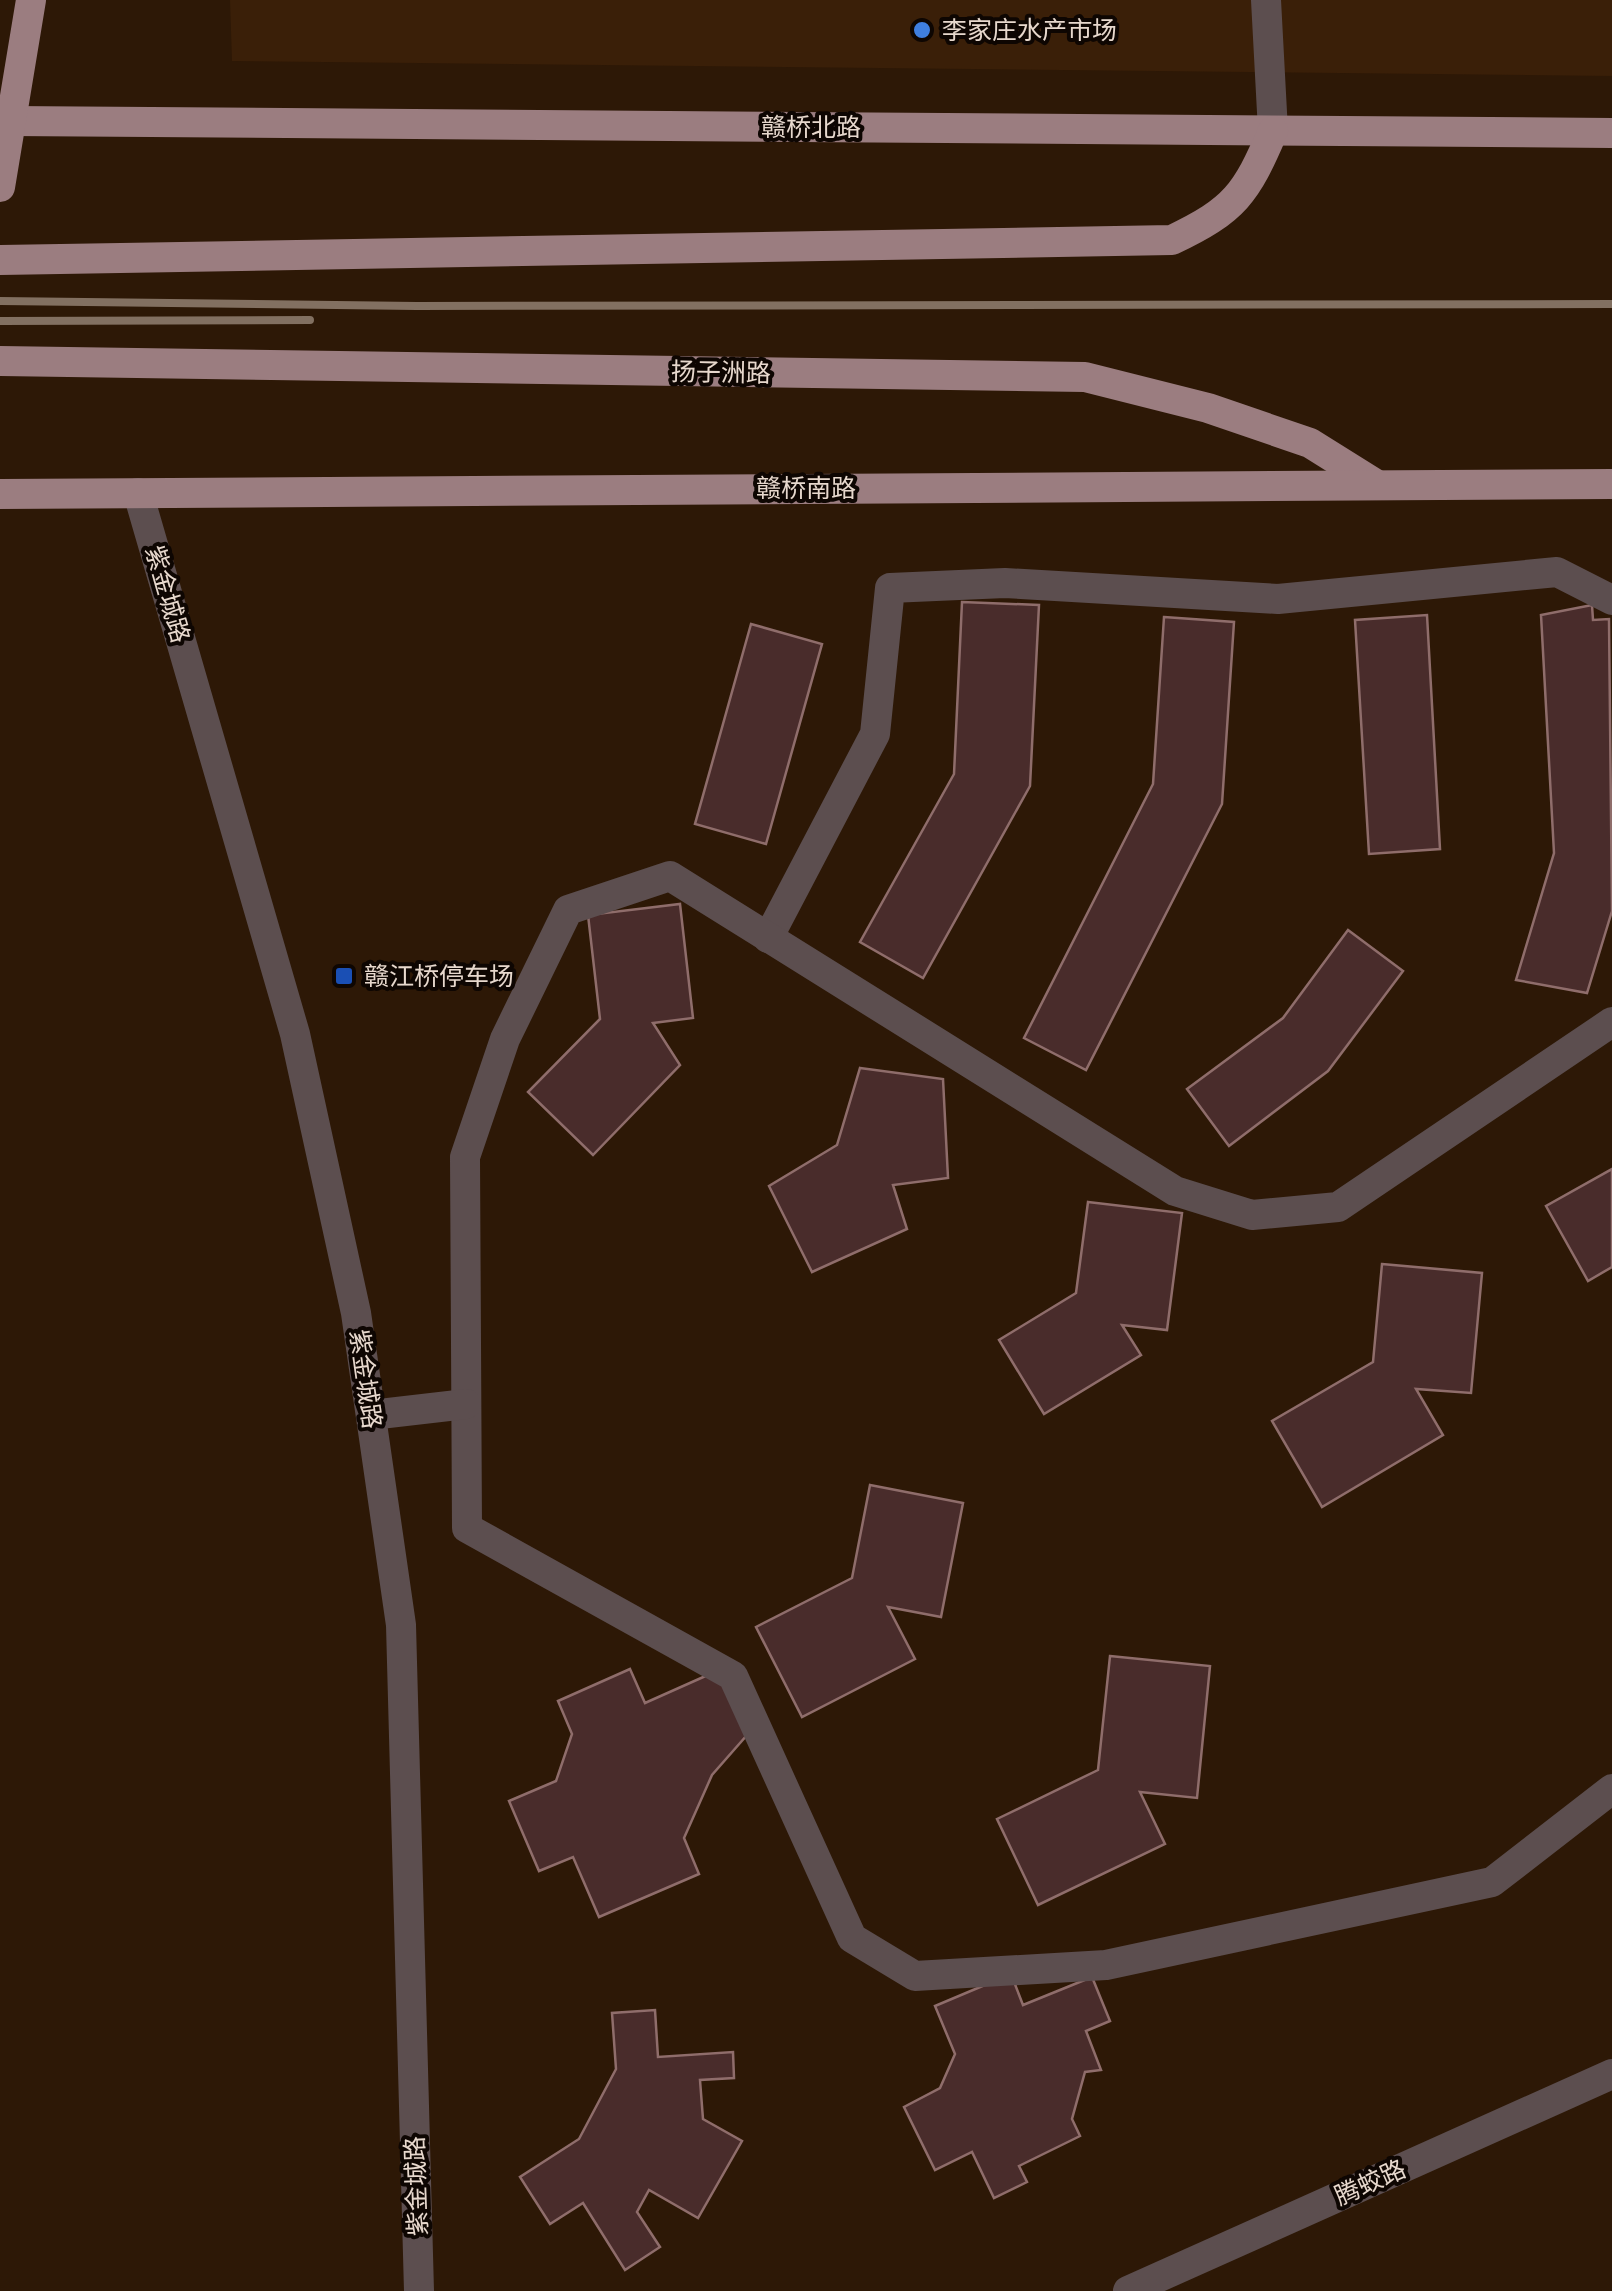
<svg xmlns="http://www.w3.org/2000/svg" width="1612" height="2291" viewBox="0 0 1612 2291" font-family="'PT Sans','Noto Sans SC',sans-serif">
<rect width="100%" height="100%" fill="#2d1806"/>
<path fill="#3a1f08" d="M230 0H1612V76L232 61Z"/>
<g fill="#492c2b" stroke="#8f6d6b" stroke-width="2.5">
<path d="M962 602 1039 605 1030 786 923 978 860 942 954 774Z"/>
<path d="M1592 605 1593 620 1609 619 1612 911 1587 993 1516 980 1554 853 1541 615Z"/>
<path d="M1427 615 1440 849 1369 854 1355 620Z"/>
<path d="M1164 617 1234 622 1222 804 1086 1070 1024 1038 1153 784Z"/>
<path d="M751 624 822 644 766 844 695 824Z"/>
<path d="M680 904 693 1018 653 1023 680 1065 593 1155 528 1092 600 1019 588 915Z"/>
<path d="M1348 930 1403 971 1328 1071 1229 1146 1187 1089 1283 1018Z"/>
<path d="M860 1068 943 1079 948 1178 893 1185 907 1229 812 1272 769 1186 837 1145Z"/>
<path d="M1612 1169V1267L1588 1281 1546 1206Z"/>
<path d="M1088 1202 1182 1213 1167 1330 1122 1325 1141 1355 1044 1414 999 1340 1076 1293Z"/>
<path d="M1382 1264 1482 1273 1471 1393 1416 1389 1443 1435 1322 1507 1272 1421 1373 1362Z"/>
<path d="M870 1485 963 1503 941 1617 888 1607 915 1659 802 1717 756 1627 852 1578Z"/>
<path d="M1110 1656 1210 1666 1197 1798 1140 1792 1165 1844 1038 1905 997 1819 1098 1770Z"/>
<path d="M630 1669 645 1703 719 1670 747 1735 712 1775 684 1838 699 1874 599 1917 573 1857 539 1871 509 1801 556 1781 572 1734 558 1701Z"/>
<path d="M1011 1974 1023 2005 1092 1977 1110 2021 1086 2031 1101 2070 1085 2072 1072 2119 1080 2136 1019 2166 1027 2182 994 2198 972 2152 935 2170 904 2107 940 2088 955 2054 935 2006Z"/>
<path d="M655 2010 658 2057 733 2052 734 2078 700 2080 703 2119 742 2141 698 2218 649 2190 637 2212 660 2247 625 2270 583 2203 550 2224 520 2177 579 2139 616 2069 612 2013Z"/>
</g>
<g fill="none" stroke-linecap="round" stroke-linejoin="round">
<g stroke="#5c4e4f" stroke-width="30">
<path d="M1266 0 1273 131"/>
<path d="M138 493 295 1034 356 1313 401 1625 419 2291"/>
<path d="M768 938 875 734 890 588 1005 583 1278 599 1557 572 1612 600"/>
<path d="M1612 1022 1338 1207 1252 1215 1175 1191 670 876 568 910 505 1039 465 1157 467 1528 733 1676 852 1938 915 1976 1106 1965 1492 1882 1612 1789"/>
<path d="M371 1415 466 1404"/>
<path d="M1128 2291 1612 2074"/>
</g>
<g stroke="#9b7d80" stroke-width="30">
<path d="M10 121 1612 133"/>
<path d="M0 187 31 0"/>
<path d="M0 260 1172 240C1235 210 1246 194 1273 131"/>
<path d="M0 361 1085 377 1208 408 1310 443 1374 483"/>
<path d="M0 494 1612 484"/>
</g>
<g stroke="#827061" stroke-width="8">
<path d="M0 301 417 306 1612 304"/>
<path d="M0 321 310 320"/>
</g>
</g>
<circle fill="#3f7fe0" stroke="#0e0602" stroke-width="4" cx="922" cy="30" r="10"/>
<rect fill="#1a4fb4" stroke="#0e0602" stroke-width="4" x="334" y="966" width="20" height="20" rx="5"/>
<g text-anchor="middle" stroke-width="8" stroke-linejoin="round" paint-order="stroke">
<g font-size="25" fill="#e7d8cd" stroke="#0e0602" text-anchor="start">
<text x="942" y="39">李家庄水产市场</text>
<text x="364" y="985">赣江桥停车场</text>
</g>
<g font-size="25" fill="#e7d8cd" stroke="#0e0602">
<text x="811" y="136">赣桥北路</text>
<text transform="translate(721 372) rotate(1)" y="9">扬子洲路</text>
<text x="806" y="497">赣桥南路</text>
<text transform="translate(168 594) rotate(74)" y="9">紫金城路</text>
<text transform="translate(366 1379) rotate(82)" y="9">紫金城路</text>
<text transform="translate(1370 2182) rotate(-24)" y="9">腾蛟路</text>
<text transform="translate(416 2186) rotate(-92)" y="9">紫金城路</text>
</g>
</g>
</svg>
